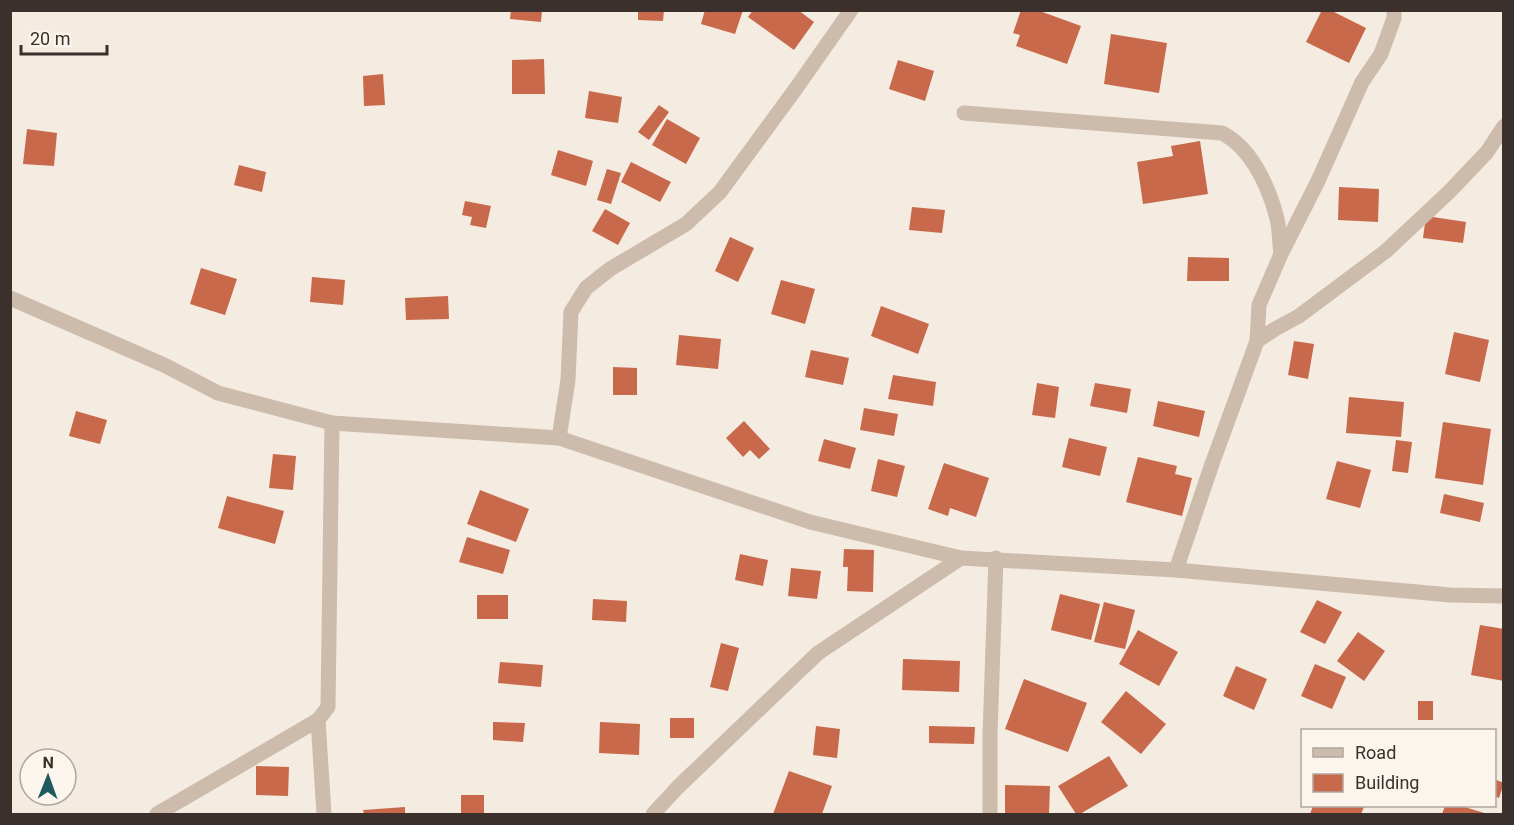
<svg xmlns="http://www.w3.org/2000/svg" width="1514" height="825" viewBox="0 0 1514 825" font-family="Roboto,sans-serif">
<rect width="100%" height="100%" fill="#f4ebe1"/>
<g fill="#c8694b">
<path d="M511 10H542L541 22 510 19Z"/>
<path d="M638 10H664L663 21 638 20Z"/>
<path d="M705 10H743L735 34 701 24Z"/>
<path d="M753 10H798L814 22 794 50 748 17Z"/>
<path d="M1021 10H1037L1081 26 1067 64 1016 46 1020 35 1013 33Z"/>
<path d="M1322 10H1330L1366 28 1349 63 1306 42Z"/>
<path d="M1111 34 1167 43 1159 93 1104 84Z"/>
<path d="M544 59 545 94H512V60Z"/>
<path d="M898 60 934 71 925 101 889 89Z"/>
<path d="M383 74 385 105 364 106 363 76Z"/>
<path d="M589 91 622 97 618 123 585 118Z"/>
<path d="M659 105 669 112 649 140 638 132Z"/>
<path d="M667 119 700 138 686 164 652 145Z"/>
<path d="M27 129 57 133 54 166 23 164Z"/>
<path d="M1200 141 1208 194 1143 204 1137 162 1173 156 1171 146Z"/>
<path d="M558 150 593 161 586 186 551 175Z"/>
<path d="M631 162 671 182 660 202 621 182Z"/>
<path d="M239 165 266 172 262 192 234 185Z"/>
<path d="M607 169 621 173 611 204 597 200Z"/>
<path d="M1339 187 1379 189 1378 222 1338 220Z"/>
<path d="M465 201 491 206 486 228 470 225 472 217 462 215Z"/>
<path d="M912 207 945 210 942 233 909 230Z"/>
<path d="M605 209 630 223 618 245 592 231Z"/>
<path d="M1426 216 1466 222 1463 243 1423 238Z"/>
<path d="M730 237 754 248 738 282 715 271Z"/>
<path d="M1188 257 1229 258V281H1187Z"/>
<path d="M201 268 237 279 225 315 190 304Z"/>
<path d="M312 277 345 280 343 305 310 302Z"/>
<path d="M781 280 815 289 805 324 771 314Z"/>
<path d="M448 296 449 319 406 320 405 298Z"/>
<path d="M881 306 929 324 918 354 871 336Z"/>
<path d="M1454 332 1489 340 1480 382 1445 374Z"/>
<path d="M679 335 721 339 718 369 676 365Z"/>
<path d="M1294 341 1314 344 1308 379 1288 375Z"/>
<path d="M811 350 849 358 843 385 805 377Z"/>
<path d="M613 367 637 368V395H613Z"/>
<path d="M893 375 936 382 933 406 888 399Z"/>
<path d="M1037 383 1059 387 1055 418 1032 415Z"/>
<path d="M1095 383 1131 389 1127 413 1090 406Z"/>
<path d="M1349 397 1404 402 1401 437 1346 433Z"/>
<path d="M1158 401 1205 411 1199 437 1153 426Z"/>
<path d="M864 408 898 414 894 436 860 430Z"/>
<path d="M76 411 107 420 100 444 69 436Z"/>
<path d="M744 421 770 449 759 459 750 450 743 457 726 438Z"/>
<path d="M1443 422 1491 429 1483 485 1435 478Z"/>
<path d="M1069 438 1107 447 1100 476 1062 467Z"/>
<path d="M824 439 856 448 850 469 818 461Z"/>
<path d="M1396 440 1412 442 1408 473 1392 471Z"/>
<path d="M273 454 296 456 293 490 269 488Z"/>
<path d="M1138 457 1177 466 1175 474 1192 478 1182 516 1126 502Z"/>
<path d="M878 459 905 466 897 497 871 491Z"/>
<path d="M1337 461 1371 470 1360 508 1326 499Z"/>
<path d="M944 463 989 478 976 517 950 508 948 516 928 509Z"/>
<path d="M480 490 529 509 516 542 467 524Z"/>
<path d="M1444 494 1484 503 1480 522 1440 513Z"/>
<path d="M227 496 284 511 275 544 218 528Z"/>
<path d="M467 537 510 550 503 574 459 562Z"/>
<path d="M844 549 874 550 873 592 847 591 848 567H843Z"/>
<path d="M740 554 768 560 763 586 735 580Z"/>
<path d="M791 568 821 571 817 599 788 596Z"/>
<path d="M1060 594 1100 604 1091 640 1051 630Z"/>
<rect x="477" y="595" width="31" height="24"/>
<path d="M593 599 627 601 626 622 592 620Z"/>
<path d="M1317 600 1342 612 1325 644 1300 632Z"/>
<path d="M1104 602 1135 610 1125 649 1094 642Z"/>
<path d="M1480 625 1504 629V681L1471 675Z"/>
<path d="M1138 630 1178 652 1159 686 1119 664Z"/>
<path d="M1358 632 1385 651 1364 681 1337 661Z"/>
<path d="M721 643 739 648 728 691 710 687Z"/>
<path d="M903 659 960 661 959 692 902 690Z"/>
<path d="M500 662 543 665 541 687 498 683Z"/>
<path d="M1315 664 1346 677 1332 709 1301 696Z"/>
<path d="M1236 666 1267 679 1254 710 1223 696Z"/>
<path d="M1024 679 1087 703 1068 752 1005 729Z"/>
<path d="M1126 691 1166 724 1141 754 1101 722Z"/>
<rect x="1418" y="701" width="15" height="19"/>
<rect x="670" y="718" width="24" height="20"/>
<path d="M493 722 525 723 523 742 493 740Z"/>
<path d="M600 722 640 724 639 755 599 753Z"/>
<path d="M816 726 840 729 837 758 813 755Z"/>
<path d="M929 726 975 727 974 744 929 743Z"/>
<path d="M1109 756 1128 786 1080 814H1076L1058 786Z"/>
<path d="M256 766 289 767 288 796 256 795Z"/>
<path d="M789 771 832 786 822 814H773Z"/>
<path d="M1494 779 1504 783 1499 798 1494 796Z"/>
<path d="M1005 785 1050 786 1049 814H1005Z"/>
<rect x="461" y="795" width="23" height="19"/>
<path d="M1313 806H1360L1364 807 1361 814H1310Z"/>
<path d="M1445 806H1461L1488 814H1442Z"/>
<path d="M405 807V814H364L363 810Z"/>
</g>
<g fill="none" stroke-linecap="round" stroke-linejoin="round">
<g stroke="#cdbbac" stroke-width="15">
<path d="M964 113 1222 133C1251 148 1268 185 1276 215 1280 227 1279 241 1281 254"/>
<path d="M10 298 164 365 218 393 332 423 559 438 810 522 961 558 1176 570 1450 595 1504 596"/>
<path d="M1257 341 1259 305 1281 254 1318 181 1362 82 1381 54 1394 18V10"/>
<path d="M559 438 568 380 571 312 586 288 610 269 686 224 720 192 797 87 851 10"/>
<path d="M1176 570 1212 464 1257 341 1275 329 1299 316 1386 251 1450 191 1487 152 1504 126"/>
<path d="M318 720 324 814"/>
<path d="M157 814 318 720 328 707 332 423"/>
<path d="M653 814 678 787 818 653 961 558"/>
<path d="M990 814V735L996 558"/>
</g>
</g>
<rect width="1514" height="825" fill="none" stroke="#3b302b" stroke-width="24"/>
<rect x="1301" y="729" width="195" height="78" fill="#fbf5ee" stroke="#aea6a0" stroke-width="1.5"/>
<rect x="1313" y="748" width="30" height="9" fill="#cdbbac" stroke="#aea6a0" stroke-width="1.5"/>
<text x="1355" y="759" font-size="18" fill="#3b302b">Road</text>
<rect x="1313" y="774" width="30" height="18" fill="#c8694b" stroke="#aea6a0" stroke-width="1.5"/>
<text x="1355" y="789" font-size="18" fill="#3b302b">Building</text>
<g transform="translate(48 777) rotate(1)"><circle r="28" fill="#fbf5ee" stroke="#aea6a0" stroke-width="1.5"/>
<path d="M0-4.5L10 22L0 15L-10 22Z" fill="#1f5a5e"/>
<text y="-9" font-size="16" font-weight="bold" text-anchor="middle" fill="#3b302b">N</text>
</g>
<path d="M21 45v9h86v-9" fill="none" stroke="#3b302b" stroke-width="3"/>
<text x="30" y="45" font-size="18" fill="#3b302b" stroke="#fbf5ee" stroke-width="4.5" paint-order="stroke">20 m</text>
</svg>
